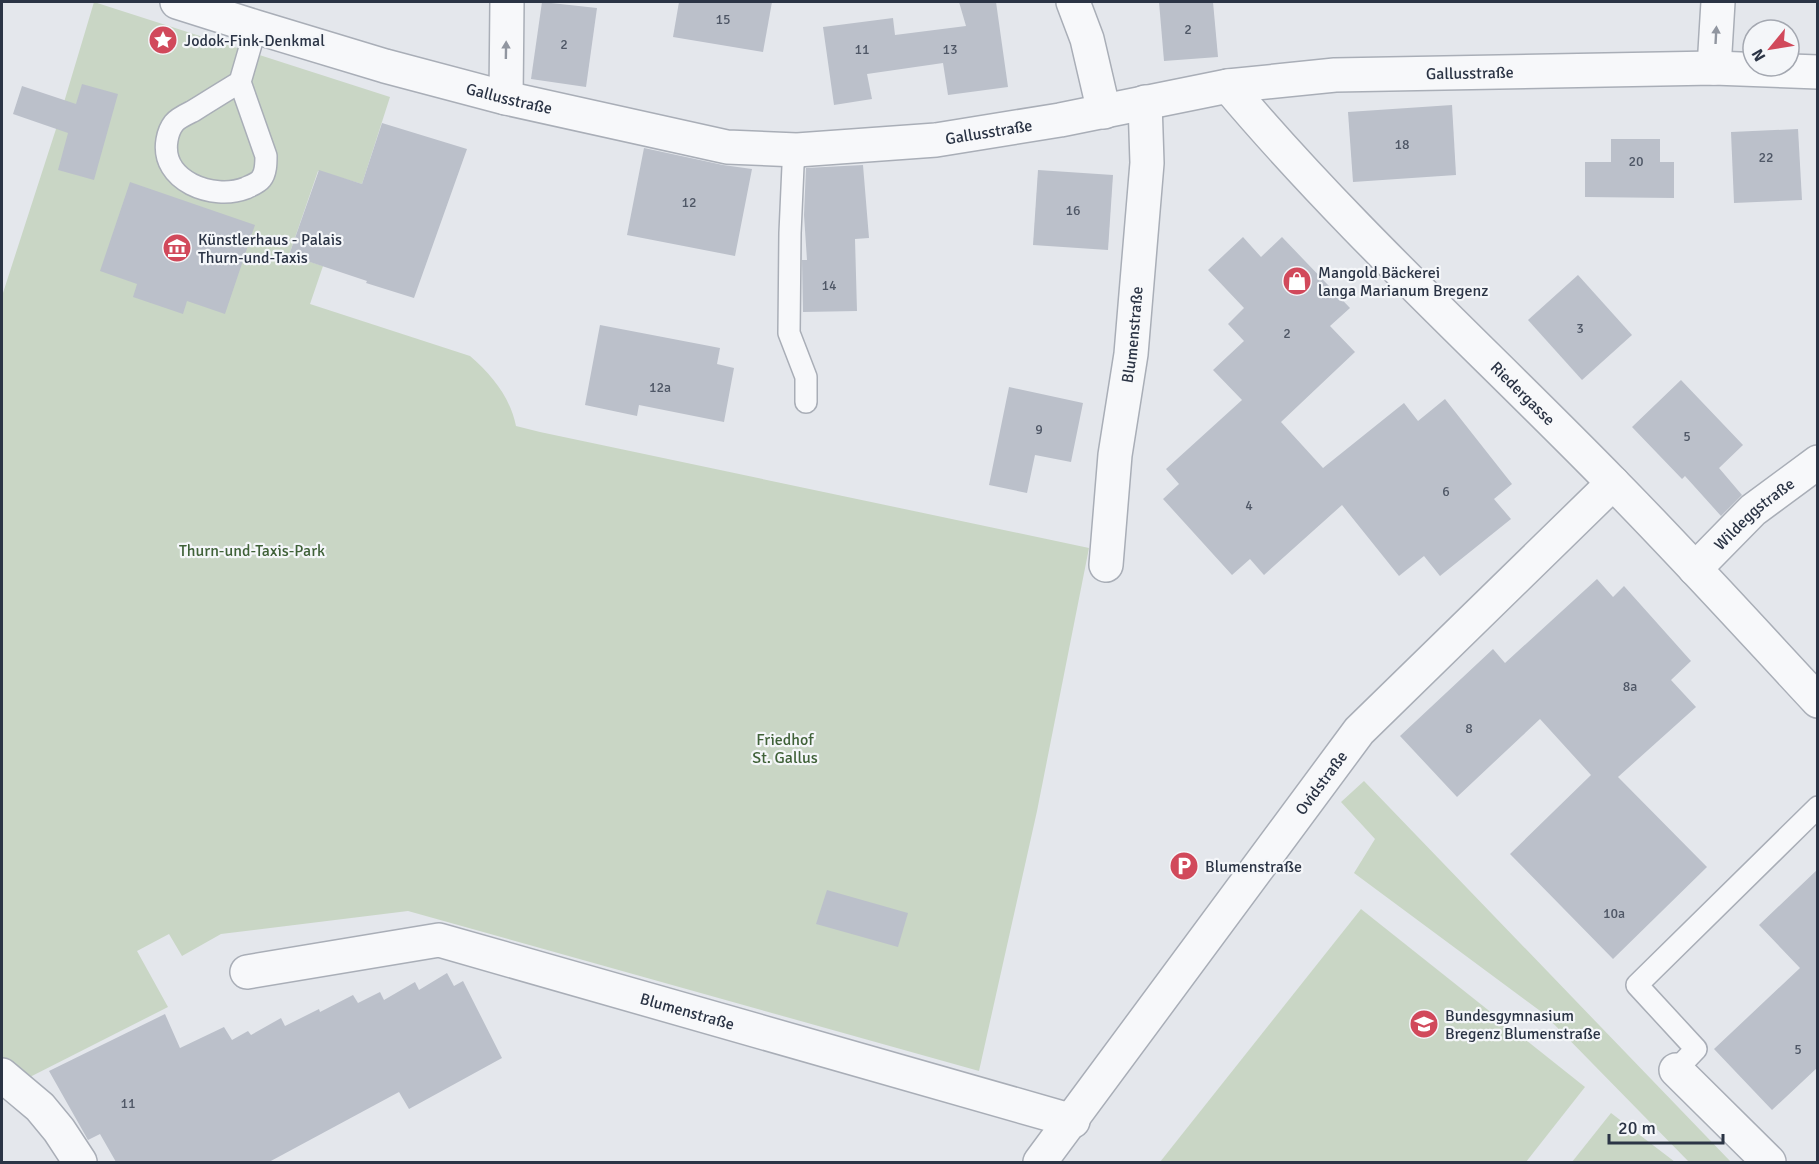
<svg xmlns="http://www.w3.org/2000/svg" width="1819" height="1164" viewBox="0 0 1819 1164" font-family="Signika,sans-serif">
<rect width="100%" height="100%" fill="#e4e7ec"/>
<g fill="#c9d6c5">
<path d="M94 2 390 97 362 184 318 171 289 255 323 266 310 304 470 356C492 375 510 397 516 426L540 432 1089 548 1037 811 979 1071 408 911 221 934 182 956 169 934 137 951 168 1007 24 1080 2 1061V296L56 129Z"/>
<path d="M1364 781 1731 1162H1689L1543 1013 1354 873 1375 839 1341 802Z"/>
<path d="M1361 909 1585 1087 1526 1162H1160Z"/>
<path d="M1611 1113 1675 1162H1572Z"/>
</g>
<g fill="#bbc0ca">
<path d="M542 2 597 8 586 87 531 79Z"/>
<path d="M679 2H772L763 52 673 37Z"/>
<path d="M959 2H996L1008 87 948 95 943 63 867 74 872 99 834 105 823 27 893 18 895 35 966 26Z"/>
<path d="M1159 2H1213L1218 57 1164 61Z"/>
<path d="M82 84 118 94 94 180 58 170 68 133 13 114 22 86 76 104Z"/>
<path d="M1452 105 1456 175 1353 182 1348 112Z"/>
<path d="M382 123 467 149 414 298 366 283 367 281 289 255 319 170 362 184Z"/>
<path d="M1798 129 1802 200 1734 203 1731 132Z"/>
<path d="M1611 139H1660V162H1674V198L1585 197V162H1611Z"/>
<path d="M644 148 723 165 752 169 735 256 627 235Z"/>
<path d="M863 165 869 238 855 239 857 311 803 312 802 260H807L804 215 806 168Z"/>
<path d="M1038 170 1113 175 1108 250 1033 245Z"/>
<path d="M130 182 255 225 225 314 187 301 183 314 133 297 137 284 100 271Z"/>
<path d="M1243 237 1261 257 1282 237 1350 308 1330 326 1355 352 1281 422 1323 468 1404 403 1418 421 1445 399 1512 484 1494 499 1511 519 1440 576 1424 556 1399 576 1342 505 1264 575 1250 559 1232 575 1163 499 1179 484 1166 469 1242 400 1213 370 1244 341 1228 324 1244 308 1208 270Z"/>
<path d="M1578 275 1632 335 1582 380 1528 320Z"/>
<path d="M600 325 720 348 717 364 734 368 724 422 639 405 637 416 585 405Z"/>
<path d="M1681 380 1743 445 1719 468 1742 495 1721 516 1685 476 1682 479 1632 427Z"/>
<path d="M1009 387 1083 403 1071 462 1035 455 1027 493 989 485Z"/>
<path d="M1597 579 1613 597 1624 586 1691 661 1671 680 1696 707 1618 777 1707 867 1613 959 1510 854 1591 775 1540 719 1457 797 1400 736 1493 649 1505 663Z"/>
<path d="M1818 869V1067L1772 1110 1714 1049 1800 968 1759 925Z"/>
<path d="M827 890 908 913 898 947 816 924Z"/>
<path d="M447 973 454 986 463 981 502 1058 409 1109 399 1092 269 1162H116L100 1134 88 1140 49 1071 165 1014 180 1048 224 1027 232 1040 248 1031 251 1035 281 1018 285 1026 319 1009 320 1012 353 995 358 1003 380 992 384 1000 415 982 419 990Z"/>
</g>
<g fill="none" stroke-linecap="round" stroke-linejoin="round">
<g stroke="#a9aeb7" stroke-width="24">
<g id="service">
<path d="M240 82C225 91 209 101 193 111 187 114 178 118 174 123 170 128 168 134 167 140 160 181 213 201 246 188 250 186 258 183 261 179 266 173 266 163 266 156L240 82 256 27"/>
<path d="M797 150 793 166 790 233 789 333 806 377V402"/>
<path d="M1676 1070 1696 1049 1637 985 1818 807"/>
</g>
</g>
<g stroke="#a9aeb7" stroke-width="36">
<g id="minor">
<path id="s1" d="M177 2 256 27 385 66 506 98 727 147 797 150 936 140 1060 120 1228 86 1335 75 1714 68 1818 72"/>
<path d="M1073 2 1087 39 1104 112"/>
<path d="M1714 68 1718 2"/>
<path id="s2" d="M1228 86C1347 227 1484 351 1613 483 1683 554 1750 628 1818 701"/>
<path d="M506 98 507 2"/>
<path id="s3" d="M1106 565 1115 455 1131 354 1147 163 1145 102"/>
<path id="s4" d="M1695 569 1753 510 1818 462"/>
<path id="s5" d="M247 972 439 940 1073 1121"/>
<path d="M1676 1070 1769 1162"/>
<path d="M2 1075 40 1107 59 1130 80 1162"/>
<path id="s6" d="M1040 1162 1359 731 1613 483"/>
</g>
</g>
<use href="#service" stroke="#f7f8fa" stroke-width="21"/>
<use href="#minor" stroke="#f7f8fa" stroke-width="33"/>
</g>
<defs><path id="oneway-solid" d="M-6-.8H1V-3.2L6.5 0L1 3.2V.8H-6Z" transform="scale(1.5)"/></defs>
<g fill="#9196a0">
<use href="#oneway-solid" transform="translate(1716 35) rotate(-87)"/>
<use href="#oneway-solid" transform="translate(506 50) rotate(-89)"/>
</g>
<defs>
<g id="sight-disc" transform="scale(1.5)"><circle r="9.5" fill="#d1495b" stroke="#f4f6f9"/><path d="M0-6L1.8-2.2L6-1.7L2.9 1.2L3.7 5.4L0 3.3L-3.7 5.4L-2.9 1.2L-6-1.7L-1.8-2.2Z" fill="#fff"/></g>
<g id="museum-disc" transform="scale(1.5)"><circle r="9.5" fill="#d1495b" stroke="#f4f6f9"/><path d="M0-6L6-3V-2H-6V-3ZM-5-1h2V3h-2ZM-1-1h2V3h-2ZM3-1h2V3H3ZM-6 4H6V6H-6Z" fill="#fff"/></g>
<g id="shop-disc" transform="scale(1.5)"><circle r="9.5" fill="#d1495b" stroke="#f4f6f9"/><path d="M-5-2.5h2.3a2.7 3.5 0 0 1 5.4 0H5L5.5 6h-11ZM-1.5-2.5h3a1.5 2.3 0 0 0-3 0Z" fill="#fff"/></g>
<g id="parking-disc" transform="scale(1.5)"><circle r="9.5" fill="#d1495b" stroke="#f4f6f9"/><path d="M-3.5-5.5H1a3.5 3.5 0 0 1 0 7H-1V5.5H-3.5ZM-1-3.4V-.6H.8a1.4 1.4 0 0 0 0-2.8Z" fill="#fff"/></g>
<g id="school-disc" transform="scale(1.5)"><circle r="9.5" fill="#d1495b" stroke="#f4f6f9"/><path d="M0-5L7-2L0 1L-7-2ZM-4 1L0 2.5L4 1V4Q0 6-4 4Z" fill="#fff"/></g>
</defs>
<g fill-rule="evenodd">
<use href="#sight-disc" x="163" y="40"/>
<use href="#museum-disc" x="177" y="248"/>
<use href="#shop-disc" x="1297" y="281"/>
<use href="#parking-disc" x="1184" y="866"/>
<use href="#school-disc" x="1424" y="1024"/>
</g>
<g text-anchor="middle" stroke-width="4.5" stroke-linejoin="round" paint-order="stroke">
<g font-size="14" fill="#4f5766">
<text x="723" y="24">15</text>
<text x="1188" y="34">2</text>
<text x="564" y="49">2</text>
<text x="862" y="54">11</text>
<text x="950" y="54">13</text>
<text x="1402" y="149">18</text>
<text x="1766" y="162">22</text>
<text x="1636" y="166">20</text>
<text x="689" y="207">12</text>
<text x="1073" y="215">16</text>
<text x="829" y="290">14</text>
<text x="1580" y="333">3</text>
<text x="1287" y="338">2</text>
<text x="660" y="392">12a</text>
<text x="1039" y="434">9</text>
<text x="1687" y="441">5</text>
<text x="1446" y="496">6</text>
<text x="1249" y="510">4</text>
<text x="1630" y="691">8a</text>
<text x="1469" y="733">8</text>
<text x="1614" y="918">10a</text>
<text x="1798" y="1054">5</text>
<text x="128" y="1108">11</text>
</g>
<g font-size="16" fill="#2b3445" stroke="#f4f6f9" text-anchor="start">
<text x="184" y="46">Jodok-Fink-Denkmal</text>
<text x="198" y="245">Künstlerhaus - Palais<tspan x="198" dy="18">Thurn-und-Taxis</tspan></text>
<text x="1318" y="278">Mangold Bäckerei<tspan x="1318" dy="18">langa Marianum Bregenz</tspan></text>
<text x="1205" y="872">Blumenstraße</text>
<text x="1445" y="1021">Bundesgymnasium<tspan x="1445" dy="18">Bregenz Blumenstraße</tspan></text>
</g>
<g font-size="16" fill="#2b3445" stroke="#f4f6f9">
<text dy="6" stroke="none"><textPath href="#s1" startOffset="1318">Gallusstraße</textPath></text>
<text dy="6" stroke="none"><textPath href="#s1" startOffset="346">Gallusstraße</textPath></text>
<text dy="6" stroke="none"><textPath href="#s1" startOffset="832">Gallusstraße</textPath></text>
<text dy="6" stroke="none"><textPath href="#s3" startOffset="232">Blumenstraße</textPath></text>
<text dy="6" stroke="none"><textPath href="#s2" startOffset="426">Riedergasse</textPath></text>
<text dy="6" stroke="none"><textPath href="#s4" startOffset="81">Wildeggstraße</textPath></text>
<text dy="6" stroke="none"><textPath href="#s6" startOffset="472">Ovidstraße</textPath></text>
<text dy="6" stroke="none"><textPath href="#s5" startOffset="453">Blumenstraße</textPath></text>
</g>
<g font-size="16" fill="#3f6138" stroke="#f4f6f9">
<text x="252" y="556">Thurn-und-Taxis-Park</text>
<text x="785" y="745">Friedhof<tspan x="785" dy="18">St. Gallus</tspan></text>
</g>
</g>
<rect width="1819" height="1164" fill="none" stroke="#2b3445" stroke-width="6"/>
<g transform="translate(1771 48) rotate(240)"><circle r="28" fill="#f4f6f9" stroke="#a4a8b1" stroke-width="1.5"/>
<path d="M0-4.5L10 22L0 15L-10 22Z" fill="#d1495b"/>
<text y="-9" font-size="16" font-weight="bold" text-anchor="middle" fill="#2b3445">N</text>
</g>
<path d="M1609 1134v9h114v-9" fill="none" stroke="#2b3445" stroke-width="3"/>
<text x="1618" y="1134" font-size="18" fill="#2b3445" stroke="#f4f6f9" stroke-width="4.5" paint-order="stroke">20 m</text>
</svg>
